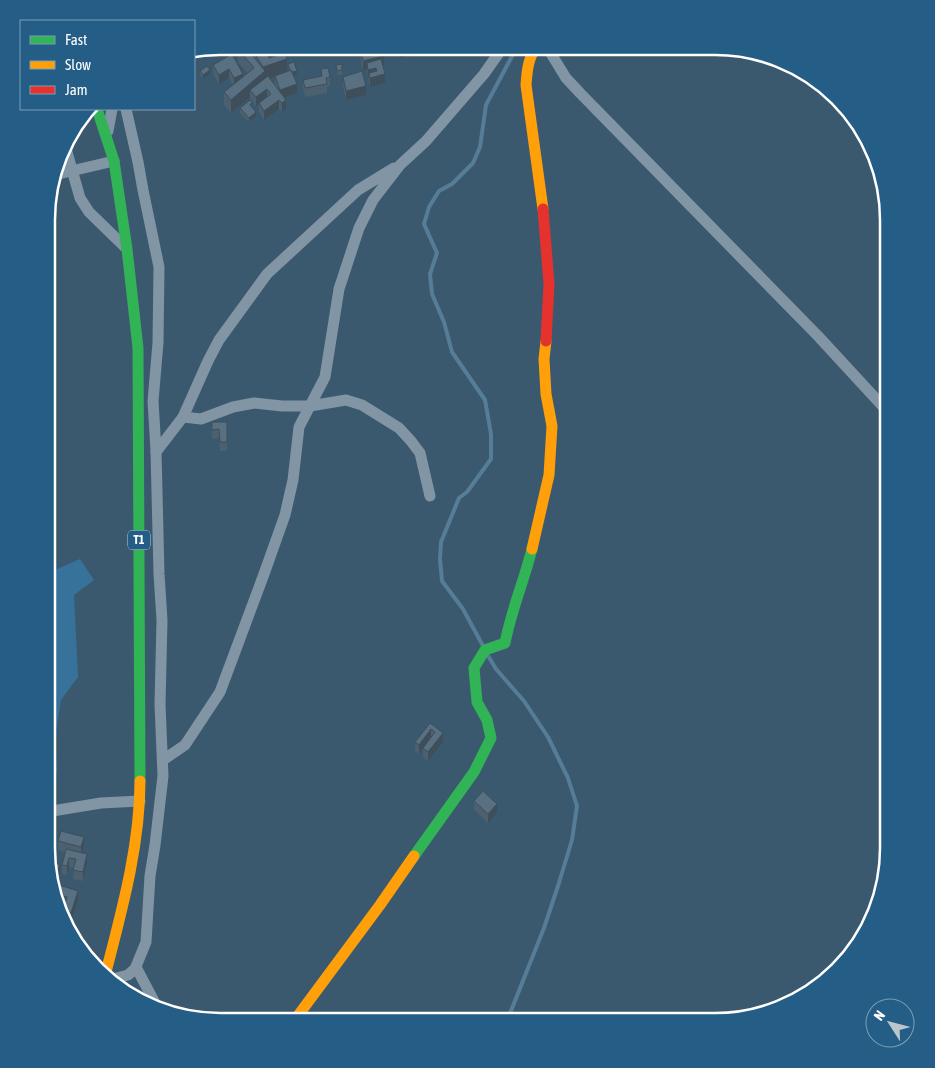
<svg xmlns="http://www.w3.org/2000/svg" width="935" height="1068" viewBox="0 0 935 1068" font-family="'Asap Condensed',sans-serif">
<rect width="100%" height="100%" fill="#3a596f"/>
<path fill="#37729a" d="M80 559 94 580 74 595 78 677 61 700 55 738 57 772 47 787 48 573Z"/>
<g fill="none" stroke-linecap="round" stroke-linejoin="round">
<g stroke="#567d98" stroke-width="4">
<path d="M483 646 463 609 442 581 440 559 441 542 459 498 467 492 491 459V434L485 400 452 352 444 322 432 294 430 274 437 253 424 224 429 207 439 191 452 184 473 163 480 147 486 105 517 47"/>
<path d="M487 654 496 669 524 701 548 737 568 778 577 806 572 840 558 886 544 928 507 1021"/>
</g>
<g stroke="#8195a5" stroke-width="11">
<path d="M547 47 566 78 580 93 818 336 889 413"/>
<path d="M108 131 112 109"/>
<path d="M65 145 80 198 89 212 124 246"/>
<path d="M54 175 114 161"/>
<path d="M183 417 201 419 233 407 254 403 282 406H310L346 400 362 405 399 428 411 441 420 453 430 496"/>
<path d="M156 452 183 417 208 361 219 340 267 274 358 190 394 168"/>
<path d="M163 760 185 745 220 692 264 574 285 515 293 480 299 427 325 377 339 289 359 228 373 200 400 165 426 141 484 74 503 47"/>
<path d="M46 812 101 803 140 801"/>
<path d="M136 967 156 1005"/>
<path d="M113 979 128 975 135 969 146 942 150 876 155 845 163 776 160 704 162 620 159 574 156 451 153 401 158 343 159 267 143 190 138 162 126 109"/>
</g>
<g stroke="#30b455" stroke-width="11">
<path d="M97 109 114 161 127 249 138 348 140 781"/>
<path d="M414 856 474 772 491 738 487 720 477 702 474 668 485 650 505 643C511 611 524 581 532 549"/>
</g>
<g stroke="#ff9f0a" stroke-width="11">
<path d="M536 47C528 59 527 71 526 85L543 209"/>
<path d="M532 549 549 475 552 426 546 394 544 359 546 341"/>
<path d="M106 972C122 910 140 845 140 781"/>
<path d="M294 1021 380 905 414 856"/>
</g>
<path stroke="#e5322d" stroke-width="11" d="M543 209 549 284 546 341"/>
</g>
<g fill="#4c606f" fill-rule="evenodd">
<path d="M251 46H286L287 72 289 71 288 64 297 75 294 76 297 93 284 98 286 109 282 112 279 109 264 120 259 112V104L256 106 250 99V97L231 113 224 105V92L233 85 229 78 219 84 213 74V65L232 54 243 77 247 73 238 62V49L251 54ZM275 77V86L269 78Z"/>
<path d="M358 47H382L385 83 370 87 367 69 363 70Z"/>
<path d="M396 47H418V54L399 58Z"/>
<path d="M336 65 342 70V75H337Z"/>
<path d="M321 69 330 77V86H327V93L305 97 303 88V80L321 76Z"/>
<path d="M200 71 210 74 203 79 200 75Z"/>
<path d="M343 77 366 95 346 100 343 86Z"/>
<path d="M252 107 256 116 249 122 240 113V108Z"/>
<path d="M212 422H227V451H220L219 438 212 439Z"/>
<path d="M430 723 443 742 428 761 423 757V749L419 754 415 751V742Z"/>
<path d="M474 801 497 813 488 823 474 810Z"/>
<path d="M58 841 84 846 82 853 87 863 83 881 73 879 74 868 69 867 67 875 62 874V865L65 852 58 850Z"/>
<path d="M56 884 78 900 71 922 69 921V923L63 912 65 905 61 904Z"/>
</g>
<g fill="#3e4e5a">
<path d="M220 46H230L209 52V48Z"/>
<path d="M279 46H286V58L267 63V50Z"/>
<path d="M330 47H354L330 52Z"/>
<path d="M410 47H418V54L399 58V49Z"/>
<path d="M430 47H442L430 50Z"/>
<path d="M330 51V55L322 57V52Z"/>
<path d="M384 56V65L368 69 367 63V69L363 70V61Z"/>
<path d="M287 59V73L265 80 250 90V97L231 113V100L263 67Z"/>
<path d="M376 68V77L385 74V83L370 87V78L369 73 368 79V70Z"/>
<path d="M229 69V78L219 84V75Z"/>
<path d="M210 70V74L203 79V75Z"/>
<path d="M297 71V75L291 77V73Z"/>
<path d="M243 74V83L234 87V78Z"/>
<path d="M297 84V93L280 99V90Z"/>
<path d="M366 86V95L346 100V91Z"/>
<path d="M267 89V98L256 106V97Z"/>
<path d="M279 100V109L264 120V111Z"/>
<path d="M286 100V109L282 112V103Z"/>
<path d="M256 112V116L249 122V118Z"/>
<path d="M431 729V738L419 754V745Z"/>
<path d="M443 733V742L428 761V752Z"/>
<path d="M497 804V813L488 823V814Z"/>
<path d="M84 837V846L81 856V847Z"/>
<path d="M87 854V863L83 881V872Z"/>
<path d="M69 858V867L67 875V866Z"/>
<path d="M60 865V874L56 883 54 877Z"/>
<path d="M78 891V900L71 922V913Z"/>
<path d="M69 914V923L67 926 66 921Z"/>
</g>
<g fill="#587081" stroke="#3e4e5a">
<path d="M242 46H245L265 71 231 100 224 92 254 68 238 49Z"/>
<path d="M253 46H279L267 50 269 58 285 53 287 59 263 67 255 54Z"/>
<path d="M321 47H329L330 51 322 52Z"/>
<path d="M360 47H367L368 54 373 53 372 47H382L384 56 363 61Z"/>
<path d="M398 47H410L399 49Z"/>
<path d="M232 54 243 74 234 78 229 69 219 75 213 65Z"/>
<path d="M381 59 385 74 370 78 369 73 377 71 376 68 368 70 367 63Z"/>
<path d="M294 62 297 71 292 72 291 70H290L288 64Z"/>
<path d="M342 64V70L337 71 336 65Z"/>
<path d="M207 66 210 70 203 75 200 71Z"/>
<path d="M328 68 330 77 326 78 327 84 305 88 303 80 322 76 321 69Z"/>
<path d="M291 70 297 84 280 90 275 76Z"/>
<path d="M362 71 366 86 346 91 343 77Z"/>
<path d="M268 76 286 100 282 103 279 100 264 111 259 103 271 94 267 89 256 97 250 90Z"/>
<path d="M250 100 252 102 250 105 256 112 249 118 240 108Z"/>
<path d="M212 422H227V442H220L219 429 212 430Z"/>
<path d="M430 723 443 733 428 752 423 748 435 732 431 729 419 745 415 742Z"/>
<path d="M483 791 497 804 488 814 474 801Z"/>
<path d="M61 831 84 837 81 847 58 841Z"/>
<path d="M66 849 87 854 83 872 73 870 76 859 69 858 67 866 62 865Z"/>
<path d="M50 860 60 865 54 877Z"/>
<path d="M56 884 78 891 71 913 63 910 67 897 59 895Z"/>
<path d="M63 912 69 914 66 921Z"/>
</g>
<g text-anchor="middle" stroke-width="5" stroke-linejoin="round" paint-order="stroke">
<rect fill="#245d85" stroke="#bdceda" stroke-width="1" x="128" y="530.5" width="22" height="19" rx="4"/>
<g font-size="12" font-weight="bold" fill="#fff">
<text x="139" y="544">T1</text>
</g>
</g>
<path d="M0 0H935V1068H0ZM220 55H715A165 165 0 0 1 880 220V848A165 165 0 0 1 715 1013H220A165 165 0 0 1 55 848V220A165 165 0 0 1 220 55Z" fill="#245d85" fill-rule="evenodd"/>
<path fill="none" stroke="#fff" stroke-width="2.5" d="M220 55H715A165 165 0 0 1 880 220V848A165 165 0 0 1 715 1013H220A165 165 0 0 1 55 848V220A165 165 0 0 1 220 55Z"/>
<rect x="20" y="20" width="175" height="90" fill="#245d85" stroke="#7c9eb6"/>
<rect x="30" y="36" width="25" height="8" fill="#30b455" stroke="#7c9eb6"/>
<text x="65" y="45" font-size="15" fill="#ffffff">Fast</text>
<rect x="30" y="61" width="25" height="8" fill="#ff9f0a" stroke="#7c9eb6"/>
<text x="65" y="70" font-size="15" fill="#ffffff">Slow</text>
<rect x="30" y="86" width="25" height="8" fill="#e5322d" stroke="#7c9eb6"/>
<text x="65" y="95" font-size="15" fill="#ffffff">Jam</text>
<g transform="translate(890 1023) rotate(306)"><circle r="24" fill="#245d85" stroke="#7c9eb6"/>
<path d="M0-4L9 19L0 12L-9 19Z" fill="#bac5cd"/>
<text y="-8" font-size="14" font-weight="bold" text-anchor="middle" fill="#ffffff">N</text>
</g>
</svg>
